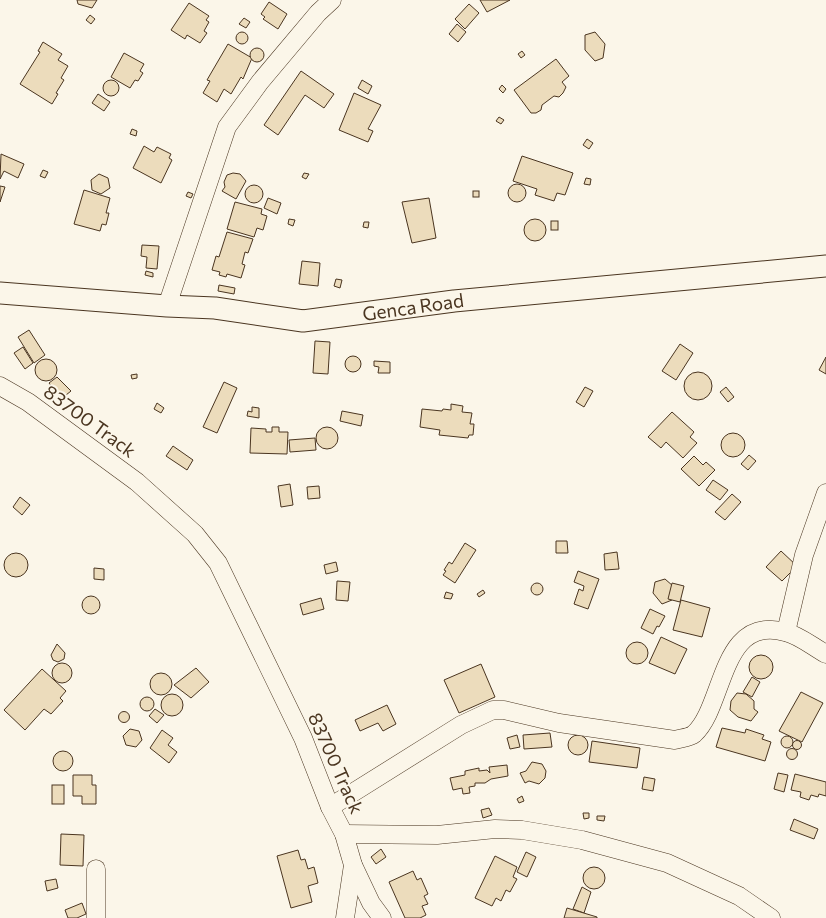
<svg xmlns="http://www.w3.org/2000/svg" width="826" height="918" viewBox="0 0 826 918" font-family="Commissioner,sans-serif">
<rect width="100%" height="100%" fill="#fbf6e9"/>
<g fill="#ecdcbc" stroke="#4a3520">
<path d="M77 0H97L92 8 78 4Z"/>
<path d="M480 0H510L487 12Z"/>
<path d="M269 2 287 14 278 29 263 19 265 17 261 14Z"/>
<path d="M189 3 209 16 206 20 209 22 204 31 207 33 200 43 187 35 185 39 171 30Z"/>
<path d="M469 4 479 13 465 29 455 19Z"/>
<path d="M90 15 95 19 91 24 86 20Z"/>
<path d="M244 18 250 22 246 28 239 24Z"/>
<path d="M457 24 466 32 458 42 449 34Z"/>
<circle cx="242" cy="38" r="6"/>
<path d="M595 32 605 44 603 58 595 61 585 50V35Z"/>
<path d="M43 42 62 54 58 60 68 66 61 78 64 80 56 93 58 94 52 104 20 84 40 52 38 51Z"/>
<path d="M228 44 252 58 243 79 241 77 231 94 224 89 217 102 203 93 210 81 207 80Z"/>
<circle cx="257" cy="55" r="7"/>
<path d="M522 51 525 55 521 58 518 54Z"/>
<path d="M124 53 144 64 140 71 143 73 138 81 135 80 130 88 111 77Z"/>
<path d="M556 59 569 76 562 82 566 87 563 93 559 97 554 96 542 105 541 110 536 113H531L514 90Z"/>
<path d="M301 71 334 94 324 108 305 95 278 135 264 125Z"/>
<circle cx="111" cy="88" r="8"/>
<path d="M362 80 372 86 368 94 358 88Z"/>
<path d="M502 85 506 89 503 93 499 89Z"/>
<path d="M354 93 381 105 368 129 373 131 368 142 339 130Z"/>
<path d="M98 94 110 102 104 111 92 103Z"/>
<path d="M499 117 504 120 501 124 496 121Z"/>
<path d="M132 129 137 131 136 136 130 134Z"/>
<path d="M587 139 593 143 589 149 583 145Z"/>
<path d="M144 146 154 152 157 147 171 154 169 158 172 160 161 183 133 168Z"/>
<path d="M1 154 24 164 18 178 4 171 0 179Z"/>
<path d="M522 156 573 173 565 195 557 193 554 201 535 195 537 189 513 181Z"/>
<path d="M43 170 48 172 45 178 40 176Z"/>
<path d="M233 173 240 174 246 181 236 199 222 191 225 187 224 182 227 175Z"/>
<path d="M304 173 309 174 306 179 302 177Z"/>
<path d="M99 174 108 178 110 188 101 194 92 190 91 180Z"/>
<path d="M586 178 591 179 590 185 584 184Z"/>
<circle cx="517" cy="193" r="9"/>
<circle cx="254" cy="194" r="9"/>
<path d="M0 186 5 187 0 202Z"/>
<path d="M84 190 110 198 106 213H109L106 225 102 224 100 231 74 224Z"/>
<rect x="473" y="191" width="6" height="6"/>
<path d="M188 192 193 194 191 198 186 196Z"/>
<path d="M268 198 281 203 277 214 264 208Z"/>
<path d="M429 198 436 238 412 243 402 202Z"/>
<path d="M235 202 262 209 261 214 267 216 263 230 257 228 254 237 227 229Z"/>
<path d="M289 219 295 220 293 226 288 224Z"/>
<circle cx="535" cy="230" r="11"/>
<rect x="551" y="221" width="7" height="9"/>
<path d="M364 222H369L368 228 363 227Z"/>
<path d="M227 232 253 239 248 253 245 252 242 264 245 265 241 278 227 274 226 277 219 275 220 272 212 270 216 256 219 257Z"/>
<path d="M142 245 159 246 157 269 146 268 147 257 141 256Z"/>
<path d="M302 261 320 263 318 286 299 284Z"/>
<path d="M146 271 153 273V277L145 275Z"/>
<path d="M336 279 342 280 340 288 334 286Z"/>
<path d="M219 285 235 288 234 294 218 291Z"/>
<path d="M29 330 45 355 34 363 18 337Z"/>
<path d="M315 341 330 342 328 374 313 373Z"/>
<path d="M680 344 693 353 676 380 662 371Z"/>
<path d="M23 347 33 363 25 369 14 353Z"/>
<circle cx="353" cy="364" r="8"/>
<path d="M826 357V374L819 370Z"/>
<circle cx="46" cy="370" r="11"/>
<path d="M374 361 390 362V373H378L379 367 374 366Z"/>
<circle cx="698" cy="386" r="14"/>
<path d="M137 374V378L132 379 131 375Z"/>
<path d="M57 377 71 391 61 399 49 383Z"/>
<path d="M224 382 237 388 217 433 203 427Z"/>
<path d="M585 387 593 391 584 407 576 402Z"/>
<path d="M726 387 734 397 728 402 720 392Z"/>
<path d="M157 403 164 408 161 413 154 409Z"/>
<path d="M451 404 463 406 462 412 472 413 470 424H474L473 435H469L468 438 439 435 440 430 420 427 422 409 442 411 443 409 451 410Z"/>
<path d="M252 407 259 408V418L247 416 248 411 252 412Z"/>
<path d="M342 411 363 415 361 426 340 421Z"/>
<path d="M672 412 694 432 690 437 697 443 683 458 666 442 661 448 648 437Z"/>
<circle cx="327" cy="438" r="11"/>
<path d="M272 427H279V432H288L287 454 250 453 251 428 266 429V432H272Z"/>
<circle cx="733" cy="445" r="12"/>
<path d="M315 438 316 450 290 452 289 440Z"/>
<path d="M173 446 193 460 187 470 166 456Z"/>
<path d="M749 455 756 461 748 470 741 464Z"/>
<path d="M694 456 703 465 706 462 715 470 699 486 681 469Z"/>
<path d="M713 480 728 490 720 500 706 490Z"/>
<path d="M290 484 293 505 281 507 278 486Z"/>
<path d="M319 486 320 498 308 499 307 487Z"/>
<path d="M732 494 741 502 725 520 715 512Z"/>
<path d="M20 497 30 505 22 515 13 507Z"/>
<path d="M556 541H567L568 553H556Z"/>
<path d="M465 543 476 550 455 583 443 575 446 571 444 570 449 562 452 564Z"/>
<path d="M781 551 797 566 782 581 766 567Z"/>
<path d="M617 552 619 569 605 570 604 554Z"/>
<circle cx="16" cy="565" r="12"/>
<path d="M336 562 338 571 326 574 324 565Z"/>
<path d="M94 568 104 569V580L94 579Z"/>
<path d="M578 571 599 579 588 609 574 604 579 589 583 591 584 586 574 582Z"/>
<path d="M665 579 673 586 672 600 662 604 653 593 655 582Z"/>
<path d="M337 581 350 582 348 601 336 600Z"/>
<path d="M672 583 684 586 680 602 668 599Z"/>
<circle cx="537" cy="589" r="6"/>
<path d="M483 590 485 593 479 597 477 594Z"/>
<path d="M446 592 453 594 451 599 444 598Z"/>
<circle cx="91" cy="605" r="9"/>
<path d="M321 598 324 609 303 615 300 604Z"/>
<path d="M681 600 710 608 702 637 673 630Z"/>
<path d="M650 609 665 616 659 627 657 626 653 634 641 628Z"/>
<path d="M661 637 687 649 675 674 649 663Z"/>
<circle cx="637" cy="653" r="11"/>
<path d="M57 644 65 653 64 659 58 662 53 660 51 655Z"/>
<circle cx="761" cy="667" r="12"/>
<circle cx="62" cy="673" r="10"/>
<path d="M481 664 495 697 459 713 444 680Z"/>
<path d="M196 668 209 682 191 698 174 685Z"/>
<path d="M42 669 66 691 60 698 63 701 51 714 44 709 25 730 4 710Z"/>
<circle cx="161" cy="684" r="11"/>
<path d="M752 677 760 682 752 697 743 692Z"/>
<path d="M801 692 823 703 802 742 779 731Z"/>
<path d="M737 693 746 694 754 701V709L758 712 751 721 738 717 730 710 731 701Z"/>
<circle cx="172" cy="705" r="11"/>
<circle cx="147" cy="704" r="7"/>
<path d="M387 705 396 724 383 731 378 723 360 731 355 720Z"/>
<path d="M155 709 164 715 157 723 149 716Z"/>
<circle cx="124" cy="717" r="5.5"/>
<path d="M722 728 745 733 746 729 764 735 762 739 771 742 765 761 716 747Z"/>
<path d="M130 729 139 731 142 740 136 747 126 745 123 736Z"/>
<path d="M162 730 173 738 168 745 177 752 169 763 150 748Z"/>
<path d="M550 733 552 747 524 749 523 735Z"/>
<path d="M517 735 520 747 510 749 507 738Z"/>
<circle cx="578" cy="745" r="10"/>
<circle cx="787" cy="742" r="6"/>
<circle cx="797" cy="745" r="4.5"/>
<path d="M592 741 640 748 637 768 589 762Z"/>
<circle cx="792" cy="754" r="5.5"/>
<circle cx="63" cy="761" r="10"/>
<path d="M532 762 542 764 546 771 545 778 539 784 529 781 525 783 520 773 526 771Z"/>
<path d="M507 765 508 776 491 779 485 783H475V786L469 787 470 793 463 794 462 788 453 790 450 778 465 775V771L479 768V771L487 770 490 773 489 767Z"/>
<path d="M778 773 788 775 784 792 774 789Z"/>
<path d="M795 774 826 782V796L819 794 818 797 811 795 809 800 800 797 801 792 791 790Z"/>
<path d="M73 775H92V785H96V804H82V796H73Z"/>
<path d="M644 777 655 779 653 791 642 789Z"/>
<rect x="52" y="785" width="12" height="19"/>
<path d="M522 796 524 801 519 803 517 799Z"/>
<path d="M489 808 492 815 483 818 481 810Z"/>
<path d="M583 813H589V818L584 819Z"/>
<path d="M597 816H605L604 821 597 820Z"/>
<path d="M794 819 818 829 814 839 790 830Z"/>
<path d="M61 834 84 835 83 866 60 865Z"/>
<path d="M381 849 386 857 376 864 371 857Z"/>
<path d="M298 850 301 860 305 859 308 869 314 867 318 883 308 886 312 902 291 908 277 856Z"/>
<path d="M526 852 536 857 527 877 517 872Z"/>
<path d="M495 856 517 867 513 877 517 879 510 892 506 890 501 901 496 898 492 906 475 898Z"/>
<circle cx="594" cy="878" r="11"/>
<path d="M413 871 417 880 421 878 428 894 424 896 428 904 422 906 426 915 420 918H405L389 882Z"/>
<path d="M56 879 58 888 47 891 45 881Z"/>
<path d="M582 887 591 892 584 913 573 909Z"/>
<path d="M82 903 86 914 77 918H68L65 910Z"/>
<path d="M567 908 597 917V918H564Z"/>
</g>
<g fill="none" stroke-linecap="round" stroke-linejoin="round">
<g stroke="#4a3520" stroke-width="19">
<g id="minor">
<path d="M167 306 227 127 260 82 318 13 332 0"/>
<path d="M0 386 28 402 137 482 195 534 218 563 303 738 330 807 344 834 353 865 371 903 382 918"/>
<path d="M786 632 804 555 826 493"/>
<path d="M330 807 461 725 493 710H504L559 723 675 740C681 738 689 738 694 734 725 706 720 614 785 632 799 635 813 647 826 654"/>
<path d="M344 834 437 835 495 829 522 830 582 840 667 863 739 896 771 918"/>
<path d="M96 918V869"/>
<path d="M345 918 353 865"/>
</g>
</g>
<g stroke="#4a3520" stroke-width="23">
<path id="tertiary" d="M0 293 167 306 215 308 303 321 454 301 826 266"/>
</g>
<use href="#minor" stroke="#fbf6e9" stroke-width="18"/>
<use href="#tertiary" stroke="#fbf6e9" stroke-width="21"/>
</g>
<g text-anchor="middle" stroke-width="4" stroke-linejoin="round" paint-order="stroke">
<g font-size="19" fill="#4a3520" stroke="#fbf6e9">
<text transform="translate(413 307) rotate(-8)" y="7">Genca Road</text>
<text transform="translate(90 421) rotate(36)" y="7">83700 Track</text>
<text transform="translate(336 763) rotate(66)" y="7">83700 Track</text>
</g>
</g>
</svg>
